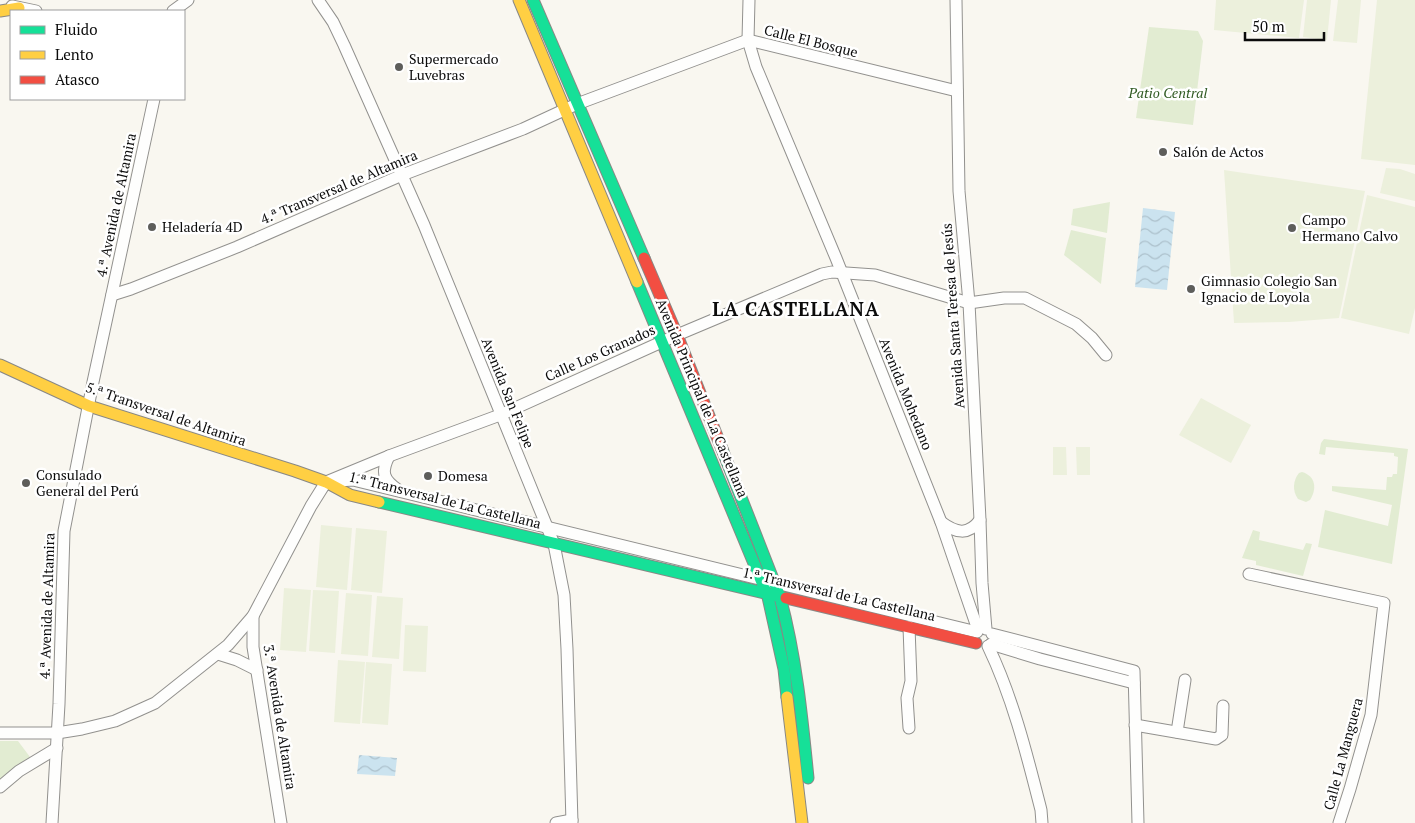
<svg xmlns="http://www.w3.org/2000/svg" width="1415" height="823" viewBox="0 0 1415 823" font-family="'PT Serif',serif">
<defs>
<pattern id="water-waves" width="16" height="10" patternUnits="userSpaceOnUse" patternTransform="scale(1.25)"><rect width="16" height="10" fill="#cbe3ef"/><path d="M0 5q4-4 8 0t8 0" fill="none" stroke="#adc1cc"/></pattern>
</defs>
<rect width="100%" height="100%" fill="#f9f7f0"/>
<g fill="#e2ecd2">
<path d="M1149 27 1198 31 1203 41 1193 125 1136 118Z"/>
<path d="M1110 202 1107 233 1071 225 1073 209Z"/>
<path d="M1071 230 1106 238 1101 284 1064 255Z"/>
<path d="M1324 439 1408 449 1392 564 1318 547 1325 510 1388 526 1392 505 1332 491V486L1386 490 1387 477H1392L1393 474H1397L1398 457 1394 456V453L1326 447 1325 455 1319 454 1321 443Z"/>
<path d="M1302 472C1316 476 1317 489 1310 500L1306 502 1298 499C1292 491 1293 480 1299 473Z"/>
<path d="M1253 530 1260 532 1259 540 1303 550 1306 543 1312 544 1303 576 1256 565V561L1242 558Z"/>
<path d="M0 741H18L30 757 0 781Z"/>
</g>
<g fill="#ecf0dc">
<path d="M1216 0H1304L1299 38 1214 30Z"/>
<path d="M1307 0H1331L1327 40 1303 37Z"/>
<path d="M1338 0H1361L1357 43 1333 41Z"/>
<path d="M1377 0H1415V165L1361 159Z"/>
<path d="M1386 168 1400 169 1415 174V201L1380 193Z"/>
<path d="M1224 170 1365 191 1339 318 1289 322 1234 323Z"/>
<path d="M1367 195 1415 207V308L1409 334 1341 318Z"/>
<path d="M1201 398 1251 425 1231 463 1179 435Z"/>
<path d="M1053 447H1066L1067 475H1053Z"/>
<path d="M1076 447H1090V475H1077Z"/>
<path d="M321 525 352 528 347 590 316 587Z"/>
<path d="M356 528 387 531 382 593 351 590Z"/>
<path d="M284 588 311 590 306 652 280 650Z"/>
<path d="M313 590 339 591 335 653 309 651Z"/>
<path d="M346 593 372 595 368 656 341 654Z"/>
<path d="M377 596 403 598 399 659 372 657Z"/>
<path d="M405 625 428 626 426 672 403 671Z"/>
<path d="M338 660 365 662 360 724 334 722Z"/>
<path d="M366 662 392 664 388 725 362 723Z"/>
</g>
<g fill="url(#water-waves)">
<path d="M1143 208 1175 212 1167 290 1135 287Z"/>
<path d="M359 755 397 758 395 776 357 774Z"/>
</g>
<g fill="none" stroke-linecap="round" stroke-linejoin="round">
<g stroke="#92918e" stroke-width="13">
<g id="street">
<path d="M318 0 333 22 344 45 424 225 554 544 564 595 567 649 572 823"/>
<path d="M749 0 748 40 756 67 836 258 941 522 978 630"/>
<path d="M956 0 959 191 969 303 980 520 982 583 986 629"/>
<path d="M12 6 36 11"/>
<path d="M173 11 188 0"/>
<path d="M112 295 131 289 237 247 402 175 523 129 577 104 748 40 957 91"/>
<path d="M389 456C381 472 383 479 397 489"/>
<path d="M338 481 353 480 977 632"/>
<path d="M326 482 389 456 500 415 677 335 822 274 832 272 875 275 969 303 1004 298H1025L1076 324 1092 338 1106 355"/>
<path d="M941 522C956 533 968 536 980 520"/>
<path d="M1249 574 1384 603 1371 715 1350 789 1339 823"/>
<path d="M253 616V647L281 823"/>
<path d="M992 634 1134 671 1138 823"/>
<path d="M991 644 1040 659 1134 683"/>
<path d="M988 646C1013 698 1027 755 1041 810L1042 823"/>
<path d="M218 654 237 660 257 670"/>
<path d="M1135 725 1216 739 1222 735 1223 706"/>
<path d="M909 728 907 698 911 681 909 627"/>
<path d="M1177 732 1185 680"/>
<path d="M0 733H57L82 729 115 721 155 703 228 645 253 616 311 506 326 482"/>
<path d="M0 787 19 771 57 748"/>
<path d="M52 823 59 704 64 531 93 382 154 99"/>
<path d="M556 823 572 820"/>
</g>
</g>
<g stroke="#898885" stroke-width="13">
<g id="fast">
<path d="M533 0 644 258"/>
<path d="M637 282 768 597 784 669 787 697"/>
<path d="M722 449 780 597C796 656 802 717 808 778"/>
<path d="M379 502 786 598"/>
</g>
</g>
<g stroke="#898885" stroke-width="13">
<g id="slow">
<path d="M519 0 637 282"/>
<path d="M0 11 19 8"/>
<path d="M0 365 89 406 295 471 326 482 350 495 379 502"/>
<path d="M787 697 802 823"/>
</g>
</g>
<g stroke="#898885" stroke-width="13">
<g id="jam">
<path d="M644 258 677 335 722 449"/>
<path d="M786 598 976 643"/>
</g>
</g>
<use href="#street" stroke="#fefefd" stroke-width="11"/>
<use href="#fast" stroke="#16e098" stroke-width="11"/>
<use href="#slow" stroke="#ffcf43" stroke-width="11"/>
<use href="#jam" stroke="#f24e42" stroke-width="11"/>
</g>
<g fill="#5e5e5b" stroke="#fff" stroke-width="2">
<circle cx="399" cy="67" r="5"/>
<circle cx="1163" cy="152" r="5"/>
<circle cx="152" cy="227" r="5"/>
<circle cx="1292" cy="228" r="5"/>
<circle cx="1191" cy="289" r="5"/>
<circle cx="428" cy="476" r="5"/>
<circle cx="26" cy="483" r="5"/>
</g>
<g text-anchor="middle" stroke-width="5" stroke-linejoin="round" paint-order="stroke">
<g font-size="14" fill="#0b0b0b" stroke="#fff">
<text transform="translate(811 41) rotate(14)" y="5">Calle El Bosque</text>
<text transform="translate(339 187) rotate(-23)" y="5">4.ª Transversal de Altamira</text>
<text transform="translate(116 205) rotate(-78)" y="5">4.ª Avenida de Altamira</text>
<text transform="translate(953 316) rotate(-94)" y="5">Avenida Santa Teresa de Jesús</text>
<text transform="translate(600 353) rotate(-24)" y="5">Calle Los Granados</text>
<text transform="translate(508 393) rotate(68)" y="5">Avenida San Felipe</text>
<text transform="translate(906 394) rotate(68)" y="5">Avenida Mohedano</text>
<text transform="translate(702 398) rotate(67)" y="5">Avenida Principal de La Castellana</text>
<text transform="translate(166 414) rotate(19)" y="5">5.ª Transversal de Altamira</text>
<text transform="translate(445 500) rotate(14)" y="5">1.ª Transversal de La Castellana</text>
<text transform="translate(839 594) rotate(13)" y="5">1.ª Transversal de La Castellana</text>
<text transform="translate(47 606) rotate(-88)" y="5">4.ª Avenida de Altamira</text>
<text transform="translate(280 717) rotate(81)" y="5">3.ª Avenida de Altamira</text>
<text transform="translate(1343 754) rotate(-75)" y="5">Calle La Manguera</text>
</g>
<g font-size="14" fill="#0b0b0b" stroke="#fff" text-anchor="start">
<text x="409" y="64">Supermercado<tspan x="409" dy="16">Luvebras</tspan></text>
<text x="1173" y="157">Salón de Actos</text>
<text x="1302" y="225">Campo<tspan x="1302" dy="16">Hermano Calvo</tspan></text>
<text x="162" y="232">Heladería 4D</text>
<text x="1201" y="286">Gimnasio Colegio San<tspan x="1201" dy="16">Ignacio de Loyola</tspan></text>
<text x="36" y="480">Consulado<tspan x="36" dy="16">General del Perú</tspan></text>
<text x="438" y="481">Domesa</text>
</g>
<g font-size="14" font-style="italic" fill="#315b24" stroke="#fff">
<text x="1168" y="98">Patio Central</text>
</g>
<g font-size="19" font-weight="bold" letter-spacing="1" fill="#0b0b0b" stroke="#fff">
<text x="796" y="316">LA CASTELLANA</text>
</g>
</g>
<rect x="10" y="10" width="175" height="90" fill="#ffffff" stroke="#9d9d9d"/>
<rect x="20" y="26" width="25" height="8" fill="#16e098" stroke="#9d9d9d"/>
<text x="55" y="35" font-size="15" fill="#0b0b0b">Fluido</text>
<rect x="20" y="51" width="25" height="8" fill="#ffcf43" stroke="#9d9d9d"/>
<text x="55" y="60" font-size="15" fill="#0b0b0b">Lento</text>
<rect x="20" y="76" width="25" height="8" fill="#f24e42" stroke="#9d9d9d"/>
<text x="55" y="85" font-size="15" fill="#0b0b0b">Atasco</text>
<path d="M1245 32v8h79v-8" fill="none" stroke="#0b0b0b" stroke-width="2.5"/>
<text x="1252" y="32" font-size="15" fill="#0b0b0b" stroke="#ffffff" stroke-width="4" paint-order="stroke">50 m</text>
</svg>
